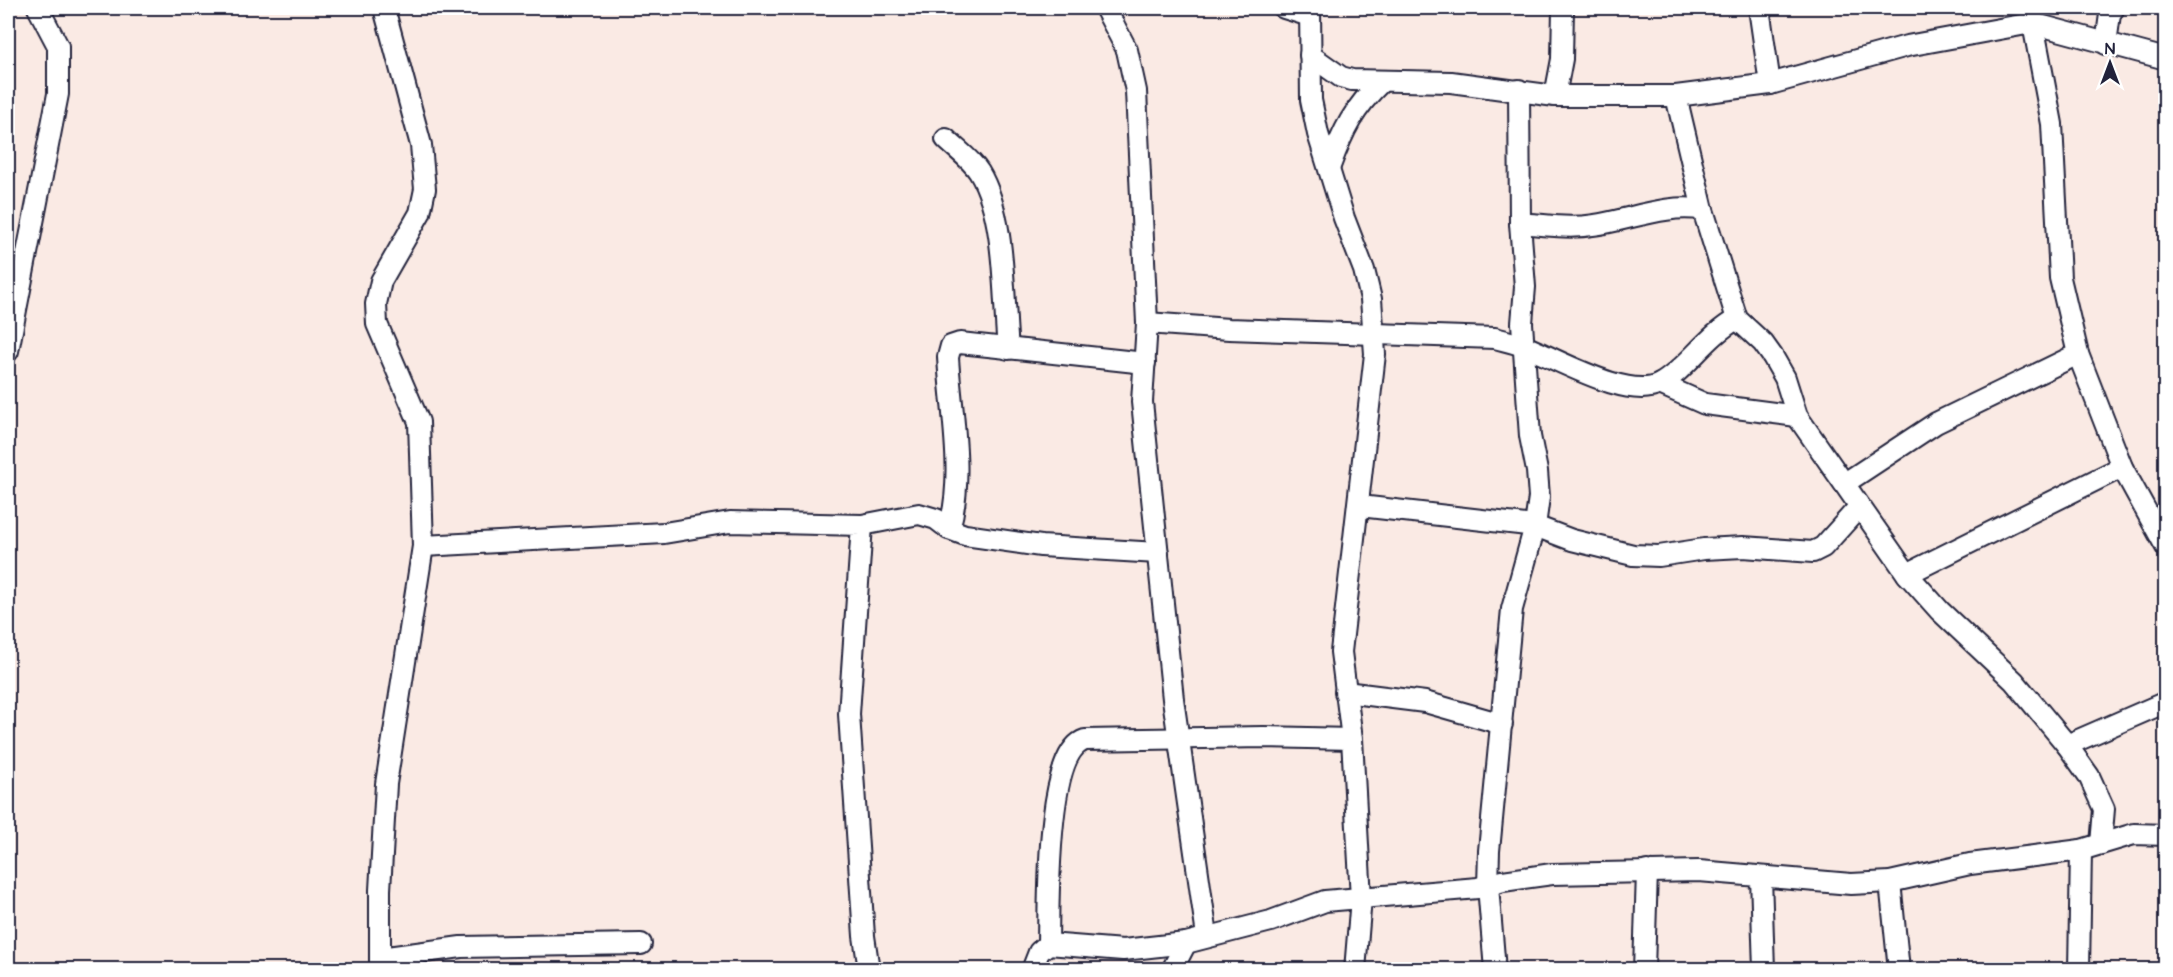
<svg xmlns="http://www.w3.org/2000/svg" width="2173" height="977" viewBox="0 0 2173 977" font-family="'Architects Daughter',sans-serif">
<rect width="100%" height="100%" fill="#faeae4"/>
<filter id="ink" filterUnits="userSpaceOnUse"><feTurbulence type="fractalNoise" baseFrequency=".0167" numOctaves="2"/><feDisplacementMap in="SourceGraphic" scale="12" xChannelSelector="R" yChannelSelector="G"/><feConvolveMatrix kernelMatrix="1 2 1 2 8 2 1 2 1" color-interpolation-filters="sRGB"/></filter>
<g filter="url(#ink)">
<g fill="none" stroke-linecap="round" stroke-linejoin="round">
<g stroke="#22223b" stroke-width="24">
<g id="street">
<path d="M1105 8 1127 50 1136 91 1147 323 1142 402 1173 699 1207 936"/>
<path d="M1284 8 1310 16"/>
<path d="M1310 8 1311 100 1318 134 1344 218 1364 270 1371 299 1375 354 1341 652 1352 739 1361 898 1355 970"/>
<path d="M1759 8 1770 84"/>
<path d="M2030 8 2052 124 2060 278 2078 354 2122 467 2166 547"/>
<path d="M2106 44 2110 14 2114 8"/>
<path d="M1310 55 1341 77 1352 80 1451 82 1555 96H1676L1770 84 1907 46 2032 23 2166 59"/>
<path d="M1555 96 1562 59 1563 8"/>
<path d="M1676 96 1703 210 1737 319 1763 343 1773 357 1785 378 1797 416 1907 574 1940 611 2014 681 2067 745 2089 776 2104 809 2101 844"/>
<path d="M946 139C956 149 971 159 979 172 1006 216 1003 297 1008 349"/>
<path d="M1330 166C1343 130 1354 108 1382 81"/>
<path d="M1520 223C1544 225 1569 229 1594 225 1629 220 1668 203 1703 210"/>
<path d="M1147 323 1229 329 1495 338C1506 341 1516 343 1526 347 1558 359 1628 401 1660 384 1686 370 1706 336 1737 319"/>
<path d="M8 351 58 94V46L38 8"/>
<path d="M1660 384 1705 404 1797 416"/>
<path d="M1845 483 1936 423 2078 354"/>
<path d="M1360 506 1535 526 1572 540 1633 555 1659 556 1704 549 1743 547 1813 552 1823 547 1859 507"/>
<path d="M862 525 919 514 936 519 949 529 965 535 1041 546 1158 553"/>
<path d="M949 529C965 475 951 413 948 357L951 346 960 343 1145 363"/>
<path d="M423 546 664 533 730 522 862 525 849 714 864 936 869 970"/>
<path d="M1907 574 2122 467"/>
<path d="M1345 692 1425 702 1502 724"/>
<path d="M2067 745 2166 702"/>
<path d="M1761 877 1764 970"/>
<path d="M1890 882 1899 970"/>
<path d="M1048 944 1123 950 1186 943 1271 921 1325 901 1478 888 1503 881 1552 874 1699 871 1851 884 1890 882 1970 864 2081 850 2134 834 2166 835"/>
<path d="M380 958 461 947 641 944"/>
<path d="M380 970V890L386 784 423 546 419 422 377 324 376 304 381 281 420 213 425 189 421 145 384 8"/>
<path d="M1032 970 1039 952 1048 944C1049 906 1045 753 1085 740L1263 737 1352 739"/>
<path d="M1172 970 1186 943"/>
<path d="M1495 970 1488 886 1489 851 1512 609 1535 526 1539 497 1537 471 1530 436 1522 323 1525 287 1520 223 1519 90"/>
<path d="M1644 970 1647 871"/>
<path d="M2079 970 2081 850"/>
</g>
</g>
<use href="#street" stroke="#fff" stroke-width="20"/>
</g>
</g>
<rect width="2173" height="977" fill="none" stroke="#fff" stroke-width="30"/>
<rect x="15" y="15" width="2143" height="947" fill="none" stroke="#22223b" stroke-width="2" filter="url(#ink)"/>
<g transform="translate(2110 63)" stroke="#ffffff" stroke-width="4.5" paint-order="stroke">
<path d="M0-4.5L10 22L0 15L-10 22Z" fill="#22223b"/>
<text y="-9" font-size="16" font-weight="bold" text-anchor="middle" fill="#22223b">N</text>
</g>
</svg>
